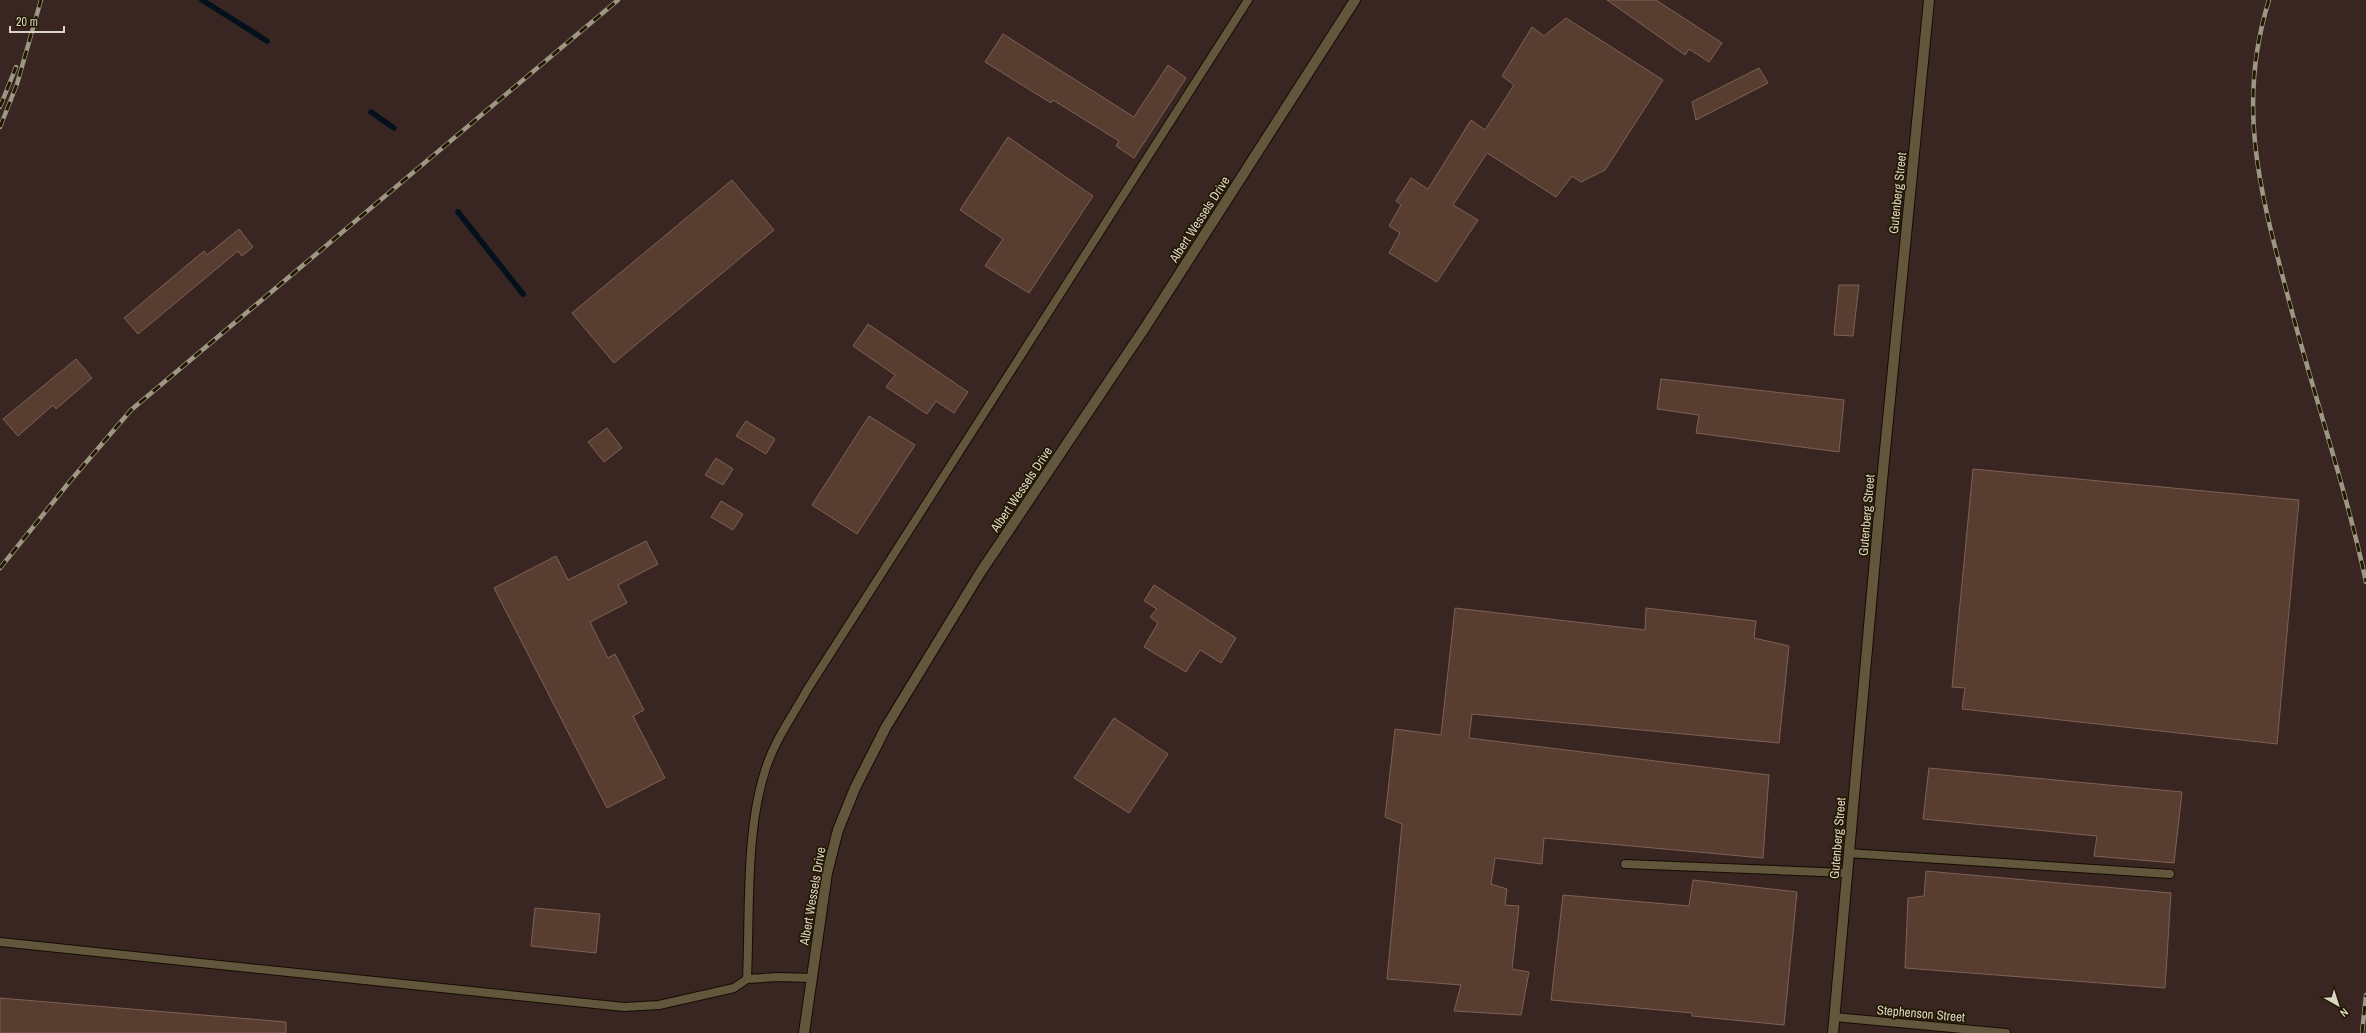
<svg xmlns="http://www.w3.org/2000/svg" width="2366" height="1033" viewBox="0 0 2366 1033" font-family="'Archivo Narrow',sans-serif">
<rect width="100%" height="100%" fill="#2d2308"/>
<rect fill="#392622" x="0" y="0" width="2366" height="1033"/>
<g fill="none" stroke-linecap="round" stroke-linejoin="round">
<g stroke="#02111b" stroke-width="5.5">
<path d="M202 0 267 41"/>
<path d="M371 112 394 128"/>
<path d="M458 212 523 294"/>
</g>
</g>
<g fill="#583d31" stroke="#7f6154">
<path d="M1607 0H1656L1722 43 1709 62 1689 49 1685 55Z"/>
<path d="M1566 18 1663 80 1605 170 1581 182 1572 176 1556 197 1487 153 1453 205 1478 220 1437 282 1389 253 1400 233 1389 226 1401 205 1396 201 1411 178 1428 189 1471 120 1485 130 1514 85 1502 76 1532 27 1544 36Z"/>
<path d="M1003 34 1134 117 1168 65 1186 78 1134 158 1116 146 1119 141 1053 100 1051 103 985 62Z"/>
<path d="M1759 68 1768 83 1696 120 1692 102Z"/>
<path d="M1008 137 1093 196 1029 293 985 266 1003 239 960 210Z"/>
<path d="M732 180 774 230 614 363 572 313Z"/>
<path d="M239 229 253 247 242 256 238 251 138 334 124 318 204 251 207 255Z"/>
<path d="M1839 285H1859L1853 336 1834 335Z"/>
<path d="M868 324 968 392 954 413 936 401 927 414 886 387 895 375 853 346Z"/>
<path d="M76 359 92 378 56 409 53 405 18 436 3 419Z"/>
<path d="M1661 379 1844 400 1839 452 1696 433 1699 415 1657 409Z"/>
<path d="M869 416 915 445 857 534 812 505Z"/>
<path d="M746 421 775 439 766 454 736 436Z"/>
<path d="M607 428 622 448 604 462 588 442Z"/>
<path d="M716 458 733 469 723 485 705 475Z"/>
<path d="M1973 469 2299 500 2277 744 1962 709 1965 688 1952 687Z"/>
<path d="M721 501 743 514 733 530 711 517Z"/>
<path d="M646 541 658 564 618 585 627 603 590 622 608 658 615 654 644 710 633 716 665 778 607 808 494 588 556 556 568 580Z"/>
<path d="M1154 585 1236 638 1221 663 1200 650 1186 672 1144 647 1158 623 1150 617 1157 609 1144 601Z"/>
<path d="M1455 608 1645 630 1646 608 1756 621 1754 638 1789 646 1779 743 1472 714 1469 738 1769 775 1763 858 1544 838 1542 864 1495 858 1491 884 1507 889 1505 905 1519 906 1512 969 1529 972 1521 1015 1454 1011 1461 985 1387 979 1402 824 1385 817 1395 729 1441 735Z"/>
<path d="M1114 718 1168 754 1129 813 1074 778Z"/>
<path d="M1929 768 2182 792 2174 863 2094 856 2097 836 1923 819Z"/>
<path d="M1926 871 2171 893 2165 988 1905 968 1908 898 1924 896Z"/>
<path d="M1693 880 1797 892 1784 1025 1692 1016V1013L1551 1000 1563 895 1689 906Z"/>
<path d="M535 908 600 914 596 953 531 946Z"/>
<path d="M0 998 286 1022V1033H0Z"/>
</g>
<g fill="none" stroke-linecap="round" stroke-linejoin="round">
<g stroke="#150c00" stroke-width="10">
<g id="service">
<path d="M1848 853 2170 874"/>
<path d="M1625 864 1846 873"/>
<path d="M0 942 624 1007 659 1005 734 988 747 979 778 977 812 978"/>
<path d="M747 979C750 913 745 830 766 768 775 740 793 715 807 690L1248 0"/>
<path d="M1834 1017 2006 1033"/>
</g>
</g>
<g stroke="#150c00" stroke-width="12">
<path id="minor" d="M1833 1033 1881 491 1929 0"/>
</g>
<g stroke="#150c00" stroke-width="12">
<path id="tertiary" d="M804 1033 827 873 838 830 855 788 886 727 980 573 1146 326 1355 0"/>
</g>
<use href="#service" stroke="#62573c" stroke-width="8"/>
<use href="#minor" stroke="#62573c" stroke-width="10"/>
<use href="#tertiary" stroke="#62573c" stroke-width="10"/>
<g stroke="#9e9783" stroke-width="4.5">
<g id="rail">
<path d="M2269 0C2236 105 2260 191 2287 293 2312 390 2345 484 2366 582"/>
<path d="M0 107 16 67"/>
<path d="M0 127 17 84 41 0"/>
<path d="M0 568 71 480 131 410 618 0"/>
<path d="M2362 1033 2366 995"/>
</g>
</g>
<use href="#rail" stroke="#231901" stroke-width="3" stroke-dasharray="9" stroke-linecap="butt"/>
</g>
<g text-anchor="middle" stroke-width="3.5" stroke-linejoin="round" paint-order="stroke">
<g font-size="13" fill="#dad4c5" stroke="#231901">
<text transform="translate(1897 193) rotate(-84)" y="5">Gutenberg Street</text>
<text transform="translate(1199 219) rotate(-57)" y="5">Albert Wessels Drive</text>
<text transform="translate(1021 489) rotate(-56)" y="5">Albert Wessels Drive</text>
<text transform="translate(1866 515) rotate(-85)" y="5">Gutenberg Street</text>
<text transform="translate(1837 838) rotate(-85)" y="5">Gutenberg Street</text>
<text transform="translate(812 896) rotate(-80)" y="5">Albert Wessels Drive</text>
<text transform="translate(1921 1013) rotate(5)" y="5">Stephenson Street</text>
</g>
</g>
<g transform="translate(2338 1005) rotate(141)" stroke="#231901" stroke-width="3" paint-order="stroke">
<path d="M0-3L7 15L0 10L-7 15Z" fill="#dad4c5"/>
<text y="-6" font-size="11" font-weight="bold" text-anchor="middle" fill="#dad4c5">N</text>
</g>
<path d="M10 26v6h54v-6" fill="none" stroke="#dad4c5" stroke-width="2"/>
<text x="16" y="26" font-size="12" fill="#dad4c5" stroke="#231901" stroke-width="3" paint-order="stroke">20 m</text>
</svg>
